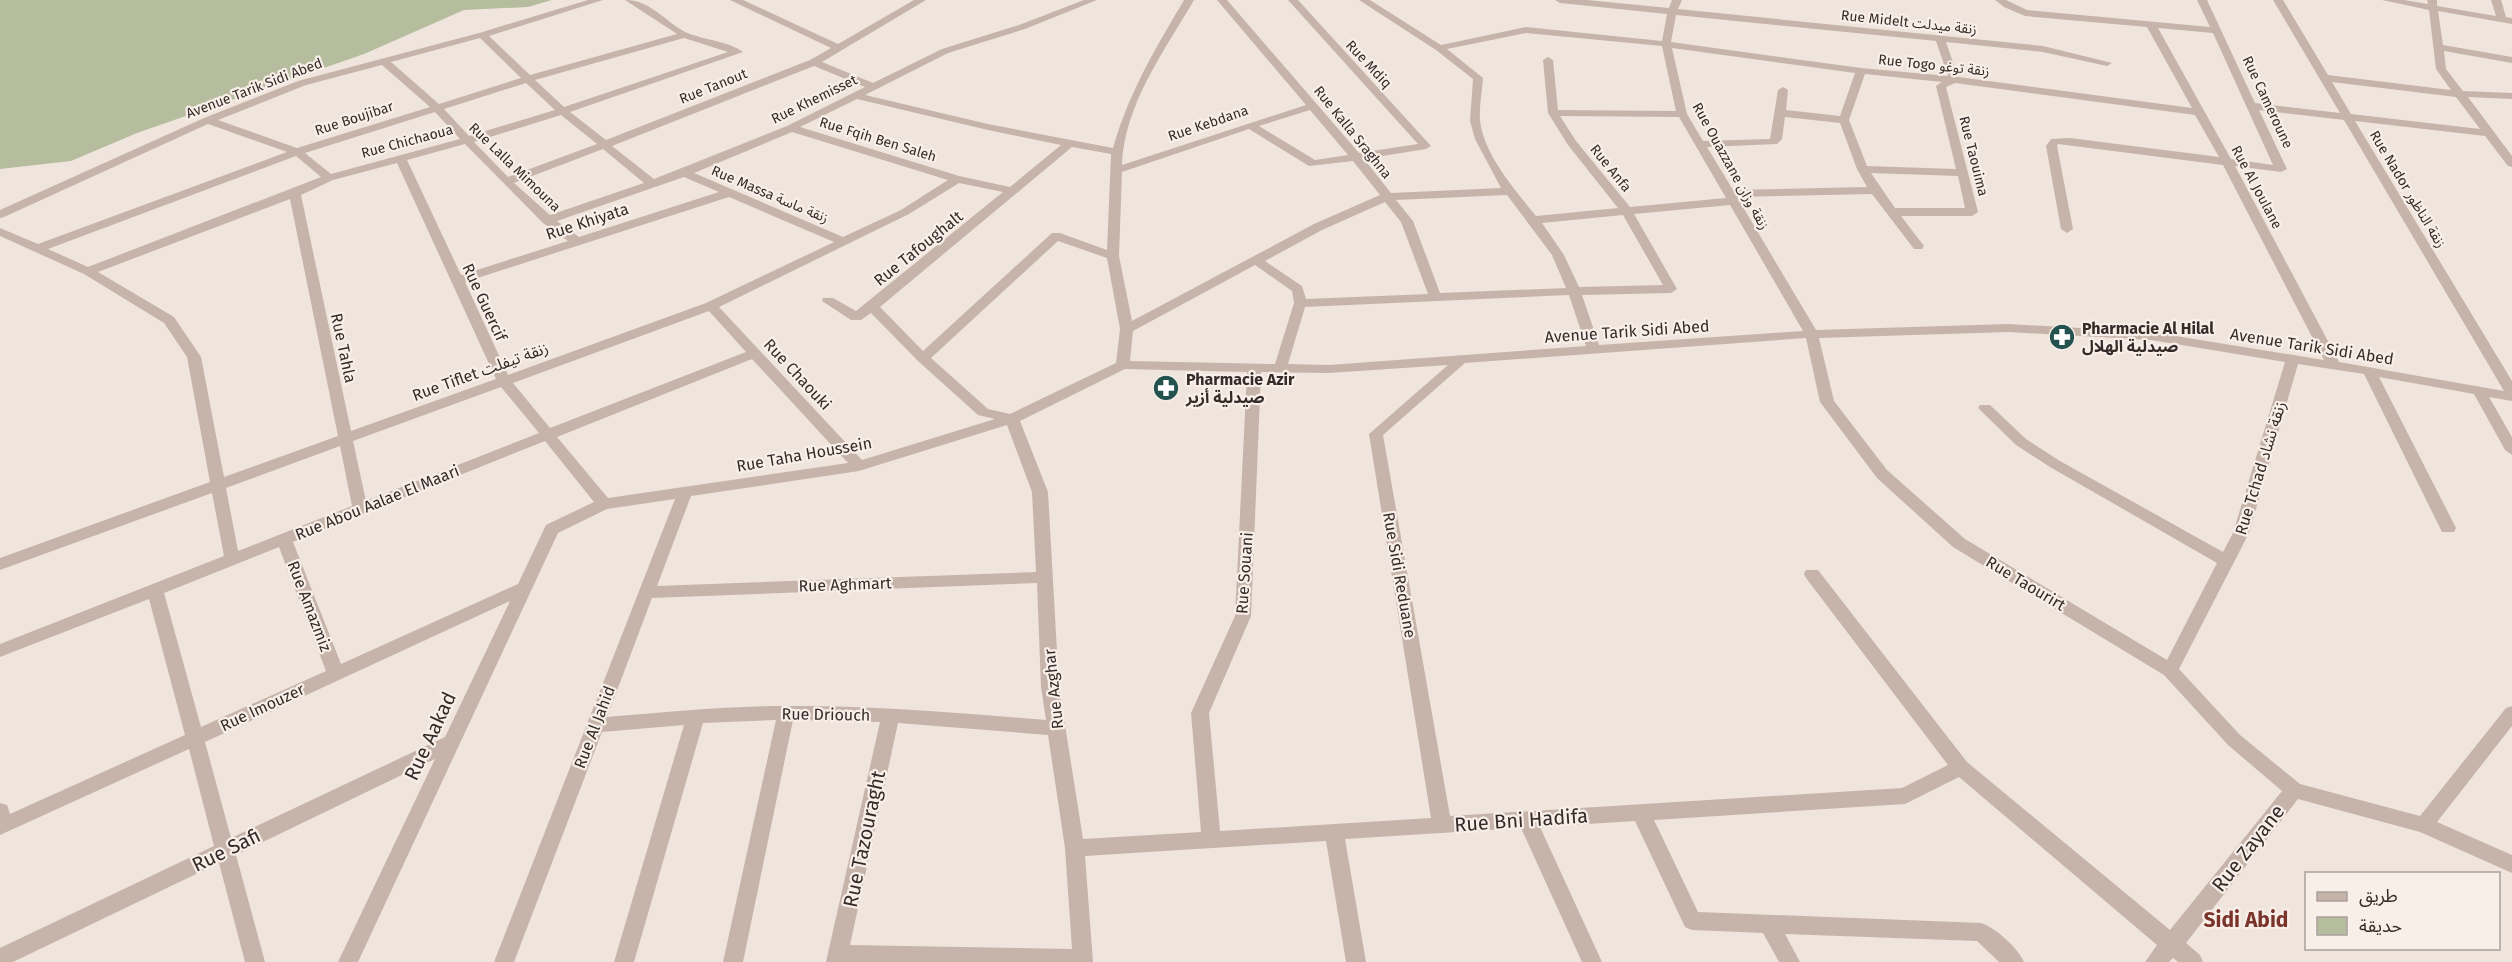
<svg xmlns="http://www.w3.org/2000/svg" width="2512" height="962" viewBox="0 0 2512 962" font-family="'Fira Sans','Noto Sans Arabic',sans-serif">
<rect width="100%" height="100%" fill="#efe5dd"/>
<path fill="#b6bd9f" d="M0 0H552L528 7 464 10 364 54 137 133 71 161 0 169Z"/>
<g fill="none" stroke-linecap="round" stroke-linejoin="round">
<path fill="#c6b4aa" fill-rule="evenodd" d="M588 0H603L489 36 530 75 677 34 625 0C653 0 667 25 690 34 706 40 730 42 743 52L570 112 606 140 810 60 831 48 730 0H743L838 44 914 0H926L822 62 873 83 942 49 1019 25 1084 0H1097L1025 29 948 53 865 95 988 124 1113 148C1130 90 1154 51 1184 0H1194C1165 50 1124 105 1122 165L1306 105 1217 0H1227L1359 153 1418 144 1288 0H1298L1431 146 1426 149 1364 159 1391 193 1501 188 1475 139 1470 121 1473 79 1436 50 1359 0H1370L1441 45 1526 27 1662 41 1667 14 1560 3 1555 0H1587L1669 8 1672 0H1682L1678 9 2043 46 2112 63 2107 66 2043 52 1946 42 1958 77 2192 108 2147 27 2025 16 2004 7 1995 0H2006L2027 10 2210 27 2197 0H2207L2255 103 2340 113 2273 0H2283L2328 75 2451 90 2436 69 2429 10 2382 0H2404L2428 4 2427 0H2437V6L2496 16 2491 0H2501L2506 17 2512 18V24L2438 11 2443 45 2512 57V63L2444 51 2446 69 2463 91 2512 93V99L2468 97 2512 156V167L2508 166 2485 136 2355 121 2512 381V401L2489 397 2512 437V455L2505 450 2474 394 2379 377 2456 528 2454 532H2442L2364 374 2298 364 2249 533 2179 669 2240 735 2300 784 2420 816 2506 708 2512 706V726L2437 822 2512 855V873L2420 832 2298 799 2186 943 2200 955 2203 962H2178L2173 958 2169 962H2145L2157 945 1959 777 1905 804 1654 820 1698 912 1981 923C1996 928 2018 948 2024 962H1999L1977 941 1785 934 1800 962H1779L1763 933 1692 930 1685 927 1635 821 1540 827 1602 962H1582L1521 828 1345 839 1366 962H1346L1326 841 1085 856 1093 962H826L880 722 793 720 743 962H723L776 720 703 723 634 962H614L684 725 602 732 514 962H494L675 499 607 509 558 533 358 962H338L435 759 236 855 265 962H245L219 863 13 962H0V948L214 846 189 749 0 835V803L7 805 10 814 185 735 149 599 0 657V644L224 556 212 493 0 570V558L210 482 187 357 164 323 84 274 0 236V228L38 244 287 152 208 124 4 217 0 218V210L204 118 298 81 479 33ZM1676 15 1936 41 1948 76 1861 68 1671 42ZM2158 28 2213 33 2273 165 2231 159ZM1526 33 1662 46 1676 111 1558 110 1553 60 1548 57 1543 60 1548 113 1568 145 1618 208 1536 216C1516 191 1483 154 1480 120 1479 107 1482 92 1483 78L1447 49ZM480 38 521 78 439 104 391 62ZM684 38 728 52 564 107 535 80ZM1672 48 1855 73 1840 116 1786 110 1788 90 1783 87 1778 90 1770 139 1703 141 1687 114ZM382 65 430 107 297 148 218 120 306 85ZM814 66 865 87 787 126 654 179 612 146ZM1865 74 1942 82 1936 86 1956 169 1867 166 1849 120ZM2332 82 2456 97 2480 129 2351 114ZM526 83 555 110 469 136 444 109ZM1955 83 2195 115 2219 157 2070 138 2051 139 2046 146 2061 229 2067 233 2073 229 2057 146 2058 144 2223 165 2324 360 2151 332 2008 324 1816 330 1737 197 1872 194 1914 249H1922L1924 246 1901 216H1972L1978 212 1946 87ZM857 99 988 130 1061 145 1010 187 959 176 800 127ZM1310 110 1348 155 1315 160 1259 126ZM2259 110 2344 120 2504 391 2339 362 2235 166 2281 172 2287 169ZM435 112 460 139 331 174 305 153ZM561 115 597 144 508 177 474 142ZM1560 116 1679 117 1726 198 1630 207 1576 141ZM1785 117 1840 123 1857 169 1867 187 1733 190 1707 147 1777 144 1782 139ZM1249 129 1309 166 1353 161 1380 195 1314 224 1132 321 1119 256 1122 172ZM792 132 948 180 901 210 843 237 694 173ZM465 144 543 223 568 241 461 275 407 160ZM1072 147 1111 154 1107 250 1060 233H1052L923 351 880 307ZM603 149 644 183 550 215 514 183ZM296 156 321 177 88 267 48 249ZM397 163 496 379 351 431 301 195 333 180ZM1871 173 1958 176 1965 208H1895ZM684 177 719 192 579 237 557 221ZM959 183 1003 192 856 311 833 298H823L822 301 851 320H861L871 313 918 361 978 415 995 419 862 460 719 307 909 214ZM1507 195 1552 255 1566 288 1440 293 1413 221 1396 200ZM729 197 834 242 706 303 508 375 465 282ZM290 199 338 436 224 477 201 357 174 317 98 272ZM1385 202 1401 222 1428 294 1306 299 1302 286 1265 261 1322 230ZM1730 205 1803 331 1599 345 1582 295 1671 293 1677 289 1634 214ZM1623 215 1663 285 1579 287 1564 255 1542 223ZM1058 241 1107 258 1120 329 1116 363 1010 414 988 409 931 358ZM1255 265 1292 291 1294 303 1275 364 1130 361 1133 331ZM1569 295 1586 346 1329 365 1288 364 1305 307ZM709 311 746 352 550 428 513 383ZM2008 332 2151 340 2285 362 2233 533 2223 552 2060 461 2026 439 1990 405H1980L1978 408 2016 445 2050 467 2217 563 2167 660 1965 539 1887 470 1834 401 1819 338ZM1806 338 1820 402 1877 478 1953 547 2164 675 2228 745 2282 791 2170 930 1967 762 1818 570H1806L1804 574 1806 578 1948 765 1902 788 1450 816 1383 435 1465 363ZM752 359 848 463 608 498 557 437ZM1448 365 1369 434 1431 818 1220 831 1209 713 1251 616 1261 372 1329 373ZM1125 369 1247 372 1235 616 1191 713 1201 832 1083 839 1059 687 1048 492 1020 421ZM501 387 539 433 366 501 353 441ZM1007 425 1032 492 1036 572 657 586 691 496 859 471ZM545 441 594 502 546 525 518 584 341 664 293 542ZM340 446 352 506 238 551 226 488ZM279 547 326 671 201 727 164 593ZM1037 583 1041 687 1046 720C959 713 873 705 786 706 726 706 667 712 607 717L652 598ZM510 601 445 737 231 838 205 742ZM898 723 1048 735 1065 848 1072 949 850 945Z"/>
</g>
<defs>
<g id="pharmacy-disc" transform="scale(1.35)"><circle r="9.5" fill="#23524f" stroke="#f8efe9"/><path d="M-2-6h4v4h4v4h-4v4h-4v-4h-4v-4h4Z" fill="#fff"/></g>
</defs>
<g fill-rule="evenodd">
<use href="#pharmacy-disc" x="2062" y="337"/>
<use href="#pharmacy-disc" x="1166" y="388"/>
</g>
<g text-anchor="middle" stroke-width="4.5" stroke-linejoin="round" paint-order="stroke">
<g font-size="14" fill="#352b29" stroke="#f8efe9">
<text transform="translate(1909 22) rotate(6)" y="5">Rue Midelt زنقة ميدلت</text>
<text transform="translate(1369 64) rotate(47)" y="5">Rue Mdiq</text>
<text transform="translate(1934 65) rotate(6)" y="5">Rue Togo زنقة توغو</text>
<text transform="translate(713 86) rotate(-22)" y="5">Rue Tanout</text>
<text transform="translate(254 88) rotate(-21)" y="5">Avenue Tarik Sidi Abed</text>
<text transform="translate(814 99) rotate(-26)" y="5">Rue Khemisset</text>
<text transform="translate(2268 102) rotate(65)" y="5">Rue Cameroune</text>
<text transform="translate(354 118) rotate(-18)" y="5">Rue Boujibar</text>
<text transform="translate(1208 123) rotate(-19)" y="5">Rue Kebdana</text>
<text transform="translate(1353 132) rotate(51)" y="5">Rue Kalla Sraghna</text>
<text transform="translate(878 139) rotate(17)" y="5">Rue Fqih Ben Saleh</text>
<text transform="translate(407 141) rotate(-15)" y="5">Rue Chichaoua</text>
<text transform="translate(1974 156) rotate(76)" y="5">Rue Taouima</text>
<text transform="translate(1731 166) rotate(61)" y="5">Rue Ouazzane زنقة وزان</text>
<text transform="translate(515 167) rotate(44)" y="5">Rue Lalla Mimouna</text>
<text transform="translate(1611 168) rotate(51)" y="5">Rue Anfa</text>
<text transform="translate(2257 187) rotate(62)" y="5">Rue Al Joulane</text>
<text transform="translate(2408 189) rotate(59)" y="5">Rue Nador زنقة الناظور</text>
<text transform="translate(770 194) rotate(23)" y="5">Rue Massa زنقة ماسة</text>
</g>
<g font-size="16" fill="#352b29" stroke="#f8efe9">
<text transform="translate(587 221) rotate(-18)" y="6">Rue Khiyata</text>
<text transform="translate(918 248) rotate(-39)" y="6">Rue Tafoughalt</text>
<text transform="translate(485 302) rotate(65)" y="6">Rue Guercif</text>
<text transform="translate(1627 331) rotate(-4)" y="6">Avenue Tarik Sidi Abed</text>
<text transform="translate(2312 346) rotate(9)" y="6">Avenue Tarik Sidi Abed</text>
<text transform="translate(344 348) rotate(78)" y="6">Rue Tahla</text>
<text transform="translate(480 371) rotate(-20)" y="6">Rue Tiflet زنقة تيفلت</text>
<text transform="translate(798 374) rotate(47)" y="6">Rue Chaouki</text>
<text transform="translate(804 454) rotate(-10)" y="6">Rue Taha Houssein</text>
<text transform="translate(2260 468) rotate(-73)" y="6">Rue Tchad زنقة نشاد</text>
<text transform="translate(377 502) rotate(-22)" y="6">Rue Abou Aalae El Maari</text>
<text transform="translate(1244 573) rotate(-86)" y="6">Rue Souani</text>
<text transform="translate(1400 575) rotate(80)" y="6">Rue Sidi Reduane</text>
<text transform="translate(2026 583) rotate(31)" y="6">Rue Taourirt</text>
<text transform="translate(845 584) rotate(-2)" y="6">Rue Aghmart</text>
<text transform="translate(310 606) rotate(69)" y="6">Rue Amazmiz</text>
<text transform="translate(1053 689) rotate(-96)" y="6">Rue Azghar</text>
<text transform="translate(262 707) rotate(-25)" y="6">Rue Imouzer</text>
<text transform="translate(826 714) rotate(1)" y="6">Rue Driouch</text>
<text transform="translate(594 727) rotate(-69)" y="6">Rue Al Jahid</text>
</g>
<g font-size="16" font-weight="bold" fill="#352b29" stroke="#f8efe9" text-anchor="start">
<text x="2082" y="334">Pharmacie Al Hilal<tspan x="2082" dy="18">صيدلية الهلال</tspan></text>
<text x="1186" y="385">Pharmacie Azir<tspan x="1186" dy="18">صيدلية أزير</tspan></text>
</g>
<g font-size="20" fill="#352b29" stroke="#f8efe9">
<text transform="translate(430 736) rotate(-65)" y="7">Rue Aakad</text>
<text transform="translate(1521 820) rotate(-4)" y="7">Rue Bni Hadifa</text>
<text transform="translate(864 839) rotate(-78)" y="7">Rue Tazouraght</text>
<text transform="translate(2248 848) rotate(-52)" y="7">Rue Zayane</text>
<text transform="translate(226 850) rotate(-26)" y="7">Rue Safi</text>
</g>
<g font-size="21" font-weight="bold" fill="#7b342b" stroke="#f8efe9">
<text x="2246" y="927">Sidi Abid</text>
</g>
</g>
<rect x="2305" y="872" width="195" height="78" fill="#f8efe9" stroke="#aaa19c" stroke-width="1.5"/>
<rect x="2317" y="892" width="30" height="9" fill="#c6b4aa" stroke="#aaa19c" stroke-width="1.5"/>
<text x="2359" y="902" font-size="18" fill="#352b29">طريق</text>
<rect x="2317" y="917" width="30" height="18" fill="#b6bd9f" stroke="#aaa19c" stroke-width="1.5"/>
<text x="2359" y="932" font-size="18" fill="#352b29">حديقة</text>
</svg>
